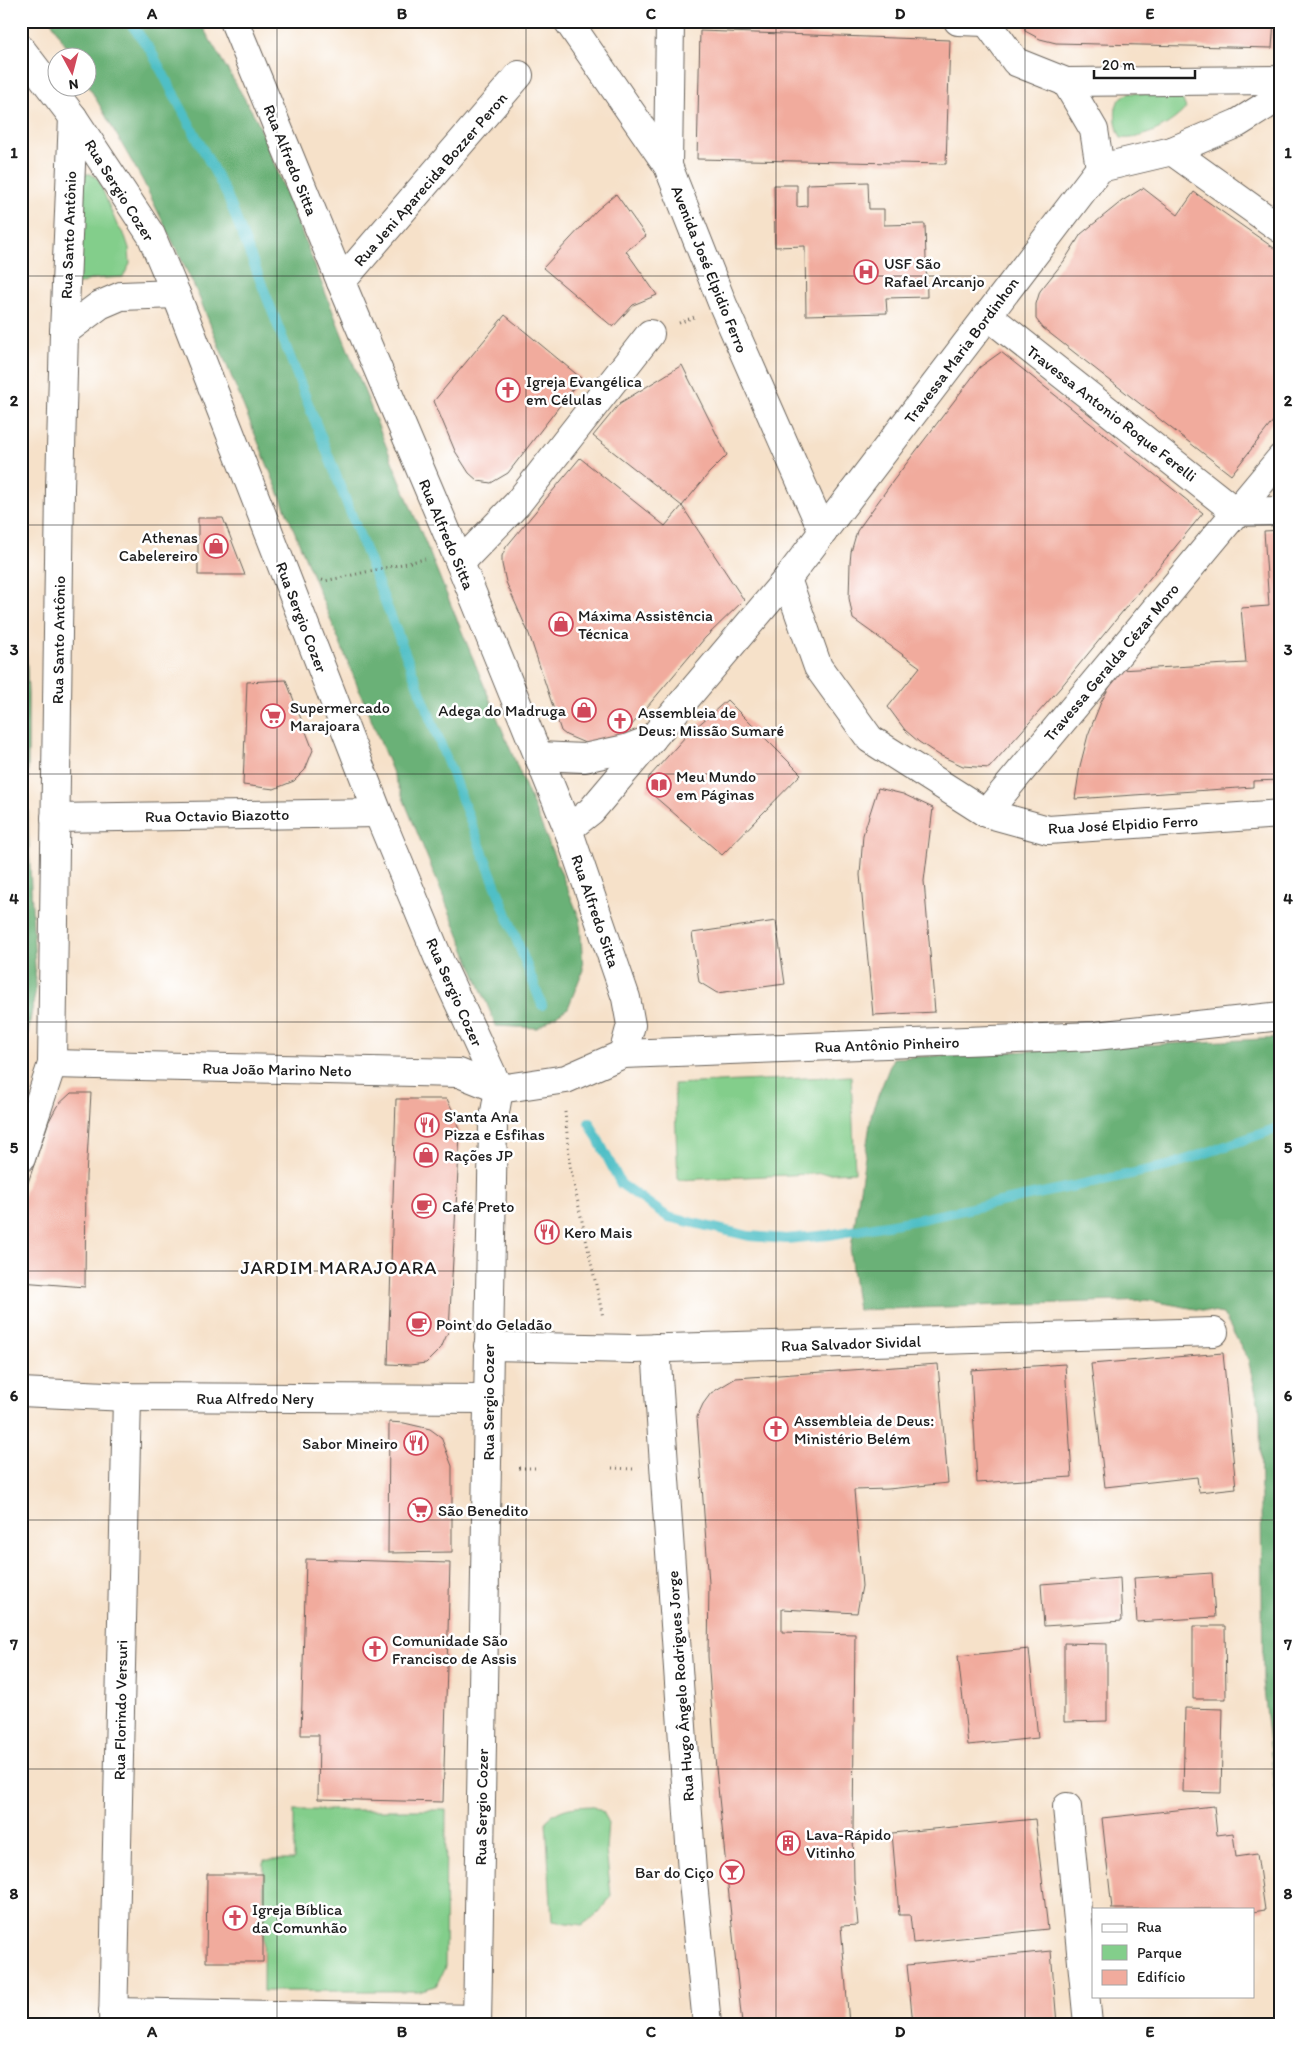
<svg xmlns="http://www.w3.org/2000/svg" width="1302" height="2045" viewBox="0 0 1302 2045" font-family="Itim,sans-serif">
<rect width="100%" height="100%" fill="#fff"/>
<filter id="ink" filterUnits="userSpaceOnUse"><feTurbulence type="fractalNoise" baseFrequency=".02" numOctaves="2"/><feDisplacementMap in="SourceGraphic" scale="10" xChannelSelector="R" yChannelSelector="G"/><feConvolveMatrix kernelMatrix="1 2 1 2 8 2 1 2 1" color-interpolation-filters="sRGB"/></filter>
<filter id="wash" filterUnits="userSpaceOnUse"><feTurbulence type="fractalNoise" baseFrequency=".0096" numOctaves="4" result="noise"/><feDisplacementMap in="SourceGraphic" scale="20" xChannelSelector="R" yChannelSelector="G"/><feGaussianBlur stdDeviation="1.12" result="paint"/><feColorMatrix in="noise" values="0 0 0 0 0 0 0 0 0 0 0 0 0 0 0 0 0 1.4 0 .05"/><feComposite in="paint" operator="in"/></filter>
<g filter="url(#wash)">
<rect width="100%" height="100%" fill="#f6e1c9"/>
<g fill="#83ce8b" stroke="#507554">
<path d="M1130 93 1174 94 1181 96 1186 108C1173 124 1141 141 1121 138 1116 128 1112 108 1120 99 1122 96 1126 95 1130 93Z"/>
<path d="M84 174H91L98 179 117 225 125 236 129 248 130 264 123 277 93 279 77 285Z"/>
<path d="M851 1076 855 1172 678 1180 674 1084Z"/>
<path d="M592 1806 603 1812 608 1821 606 1850 611 1895 604 1907 595 1916 582 1925 552 1921 546 1821C561 1807 572 1807 592 1806Z"/>
<path d="M294 1810H446L445 1967 436 1986 418 1991H263L264 1860H294Z"/>
</g>
<g fill="#6ab177" stroke="#43664a">
<path d="M51 21H199L257 120 396 471 580 919 583 970 568 1008 537 1028 496 1026 197 292 143 181 88 85V58L72 57Z"/>
<path d="M21 509 28 694V825L36 988 21 1071Z"/>
<path d="M1281 1038V1875L1275 1789 1263 1681 1260 1411 1248 1359 1223 1314 1147 1300 858 1310 850 1254 872 1111 893 1058Z"/>
</g>
<g fill="none" stroke-linecap="round" stroke-linejoin="round">
<g stroke="#50bfc6" stroke-width="10">
<path d="M129 21 151 51 227 195 542 1005"/>
<path d="M589 1122 621 1184 668 1217 749 1236 786 1239 829 1235 921 1219 1168 1166 1281 1127"/>
</g>
</g>
<g id="blocks">
<g fill="#f1ab9d">
<path d="M1025 21H1274L1272 48 1056 43 1040 39 1025 31Z"/>
<path d="M700 31 950 40 946 164 697 159Z"/>
<path d="M1281 179V193L1274 188Z"/>
<path d="M868 182 869 209H884V225L925 224 927 297 886 298 887 313 806 315 805 246 775 247 774 185H797V207L807 206V184Z"/>
<path d="M1143 188 1178 215 1194 192 1281 253V411L1231 475 1043 328 1036 319V304L1040 291 1064 261 1081 234 1122 201Z"/>
<path d="M616 194 646 236 626 251 657 295 633 305 613 327 543 268 597 210Z"/>
<path d="M505 315 581 378 508 473 491 483 478 481 469 473 455 451 434 401Z"/>
<path d="M1001 352 1203 513 1061 687 989 768 963 766 939 755 919 742 905 730 888 707 920 667 853 619 849 598 850 563 851 552 857 531 893 481 980 367Z"/>
<path d="M682 365 727 455 709 473 682 506 744 600 705 638 621 738 596 743H585L566 735 561 731 529 634 506 582 502 564V556L506 547 580 458 665 526 682 506 593 436 620 403Z"/>
<path d="M198 518H223L245 575H198Z"/>
<path d="M1281 530V780L1253 781V787L1075 799 1080 766 1088 735 1101 702 1119 670 1246 663 1241 608 1269 606 1264 531Z"/>
<path d="M286 680 313 750 305 770 294 781 274 789 243 785 247 682Z"/>
<path d="M727 700 801 774 722 855 647 790 649 777 686 736Z"/>
<path d="M878 788 903 794 933 808 924 881 935 1012 873 1015 860 875 863 835Z"/>
<path d="M776 921 785 984 717 993 699 982 692 933Z"/>
<path d="M71 1093H91L86 1176 85 1287 21 1282V1203L49 1121 57 1106Z"/>
<path d="M396 1099H447L455 1115 460 1135 449 1330 441 1348 426 1363 410 1365 388 1364Z"/>
<path d="M1223 1353 1236 1488 1199 1492 1197 1477 1105 1487 1091 1364Z"/>
<path d="M938 1364 948 1483 888 1489 854 1490 862 1586 857 1613 782 1609V1632L855 1634 853 1830 854 1880 858 1925 841 1926 849 2024H742L715 1758 708 1656 709 1583 697 1417 703 1404 711 1393 736 1378Z"/>
<path d="M1065 1364 1072 1477 977 1483 971 1370Z"/>
<path d="M389 1422 404 1423 430 1429 441 1437 452 1466V1552L388 1553Z"/>
<path d="M306 1559 450 1563 443 1802 318 1799 319 1735H301Z"/>
<path d="M1212 1573 1215 1617 1137 1622 1134 1578Z"/>
<path d="M1120 1578 1122 1621 1044 1626 1041 1584Z"/>
<path d="M1193 1626H1225L1226 1699H1193Z"/>
<path d="M1064 1643 1107 1644V1721L1064 1722Z"/>
<path d="M1029 1649 1038 1738 968 1745 958 1656Z"/>
<path d="M1185 1708 1223 1709 1221 1793 1183 1792Z"/>
<path d="M1214 1806 1217 1835 1233 1833 1236 1857 1257 1854 1265 1910 1253 1912V1909H1112L1102 1818Z"/>
<path d="M1035 1819 1048 1929 913 1943 910 1915H899L892 1833Z"/>
<path d="M207 1874H263V1962H206Z"/>
<path d="M1051 1951 1057 2024H913L907 1965Z"/>
</g>
</g>
</g>
<g filter="url(#ink)">
<use href="#blocks" fill-opacity="0" stroke="#686159" stroke-width="1"/>
<g fill="none" stroke-linecap="round" stroke-linejoin="round">
<g stroke="#686159" stroke-width="30">
<g id="minor">
<path d="M234 21 341 282 460 563 568 829 626 998 631 1025 623 1054"/>
<path d="M568 21 668 166 723 305 823 532"/>
<path d="M958 21 986 22"/>
<path d="M986 21 1016 62 1066 82 1281 80"/>
<path d="M21 49 73 117 151 235 176 294 378 813 440 962 499 1089 493 1124 477 2024"/>
<path d="M1066 82 1094 130 1100 168"/>
<path d="M1172 151 1281 229"/>
<path d="M668 166 670 21"/>
<path d="M341 282 519 75"/>
<path d="M987 315 1236 512"/>
<path d="M64 332 100 305 121 296 176 294"/>
<path d="M1236 512 1281 511"/>
<path d="M460 563 517 504 650 334"/>
<path d="M787 579 818 667 870 739 986 813 1048 830 1281 814"/>
<path d="M538 756 584 758 626 749 652 739"/>
<path d="M986 813 1281 458"/>
<path d="M55 818 378 813"/>
<path d="M568 829 591 811 787 579 1100 168 1172 151 1238 123 1281 96"/>
<path d="M52 1064 459 1073 499 1089 566 1079 623 1054 1095 1036 1281 1016"/>
<path d="M21 1158 52 1064 60 489 64 332 73 117"/>
<path d="M488 1346 634 1349 1214 1332"/>
<path d="M656 1348 692 1872 707 2024"/>
<path d="M21 1392 127 1397 489 1399"/>
<path d="M1067 1807 1088 2024"/>
<path d="M113 2012 477 2019"/>
<path d="M113 2024 127 1397"/>
</g>
</g>
<g stroke="#686159" stroke-width="3" stroke-dasharray="1 4" stroke-linecap="butt">
<path d="M679 323 694 317"/>
<path d="M21 488H30"/>
<path d="M322 580 325 581 425 559"/>
<path d="M565 1112 570 1166 603 1317"/>
<path d="M519 1468H538"/>
<path d="M612 1468 634 1469"/>
</g>
<use href="#minor" stroke="#fff" stroke-width="28"/>
</g>
</g>
<path fill="none" stroke="#1c1c1c" stroke-width="1" stroke-opacity="0.55" d="M277 21V2024M526 21V2024M776 21V2024M1025 21V2024M21 276H1281M21 525H1281M21 774H1281M21 1022H1281M21 1271H1281M21 1520H1281M21 1769H1281"/>
<defs>
<g id="hospital-ring" transform="scale(1.25)"><circle r="9.5" fill="#fff" stroke="#d1495b" stroke-width="1.5"/><path d="M-5-5h3v3.5h4V-5h3V5h-3V1.5h-4V5h-3Z" fill="#d1495b"/></g>
<g id="church-ring" transform="scale(1.25)"><circle r="9.5" fill="#fff" stroke="#d1495b" stroke-width="1.5"/><path d="M-1.2-6h2.4v3.5h3.3v2.4h-3.3V6h-2.4V-.1h-3.3v-2.4h3.3Z" fill="#d1495b"/></g>
<g id="shop-ring" transform="scale(1.25)"><circle r="9.5" fill="#fff" stroke="#d1495b" stroke-width="1.5"/><path d="M-5-2.5h2.3a2.7 3.5 0 0 1 5.4 0H5L5.5 6h-11ZM-1.5-2.5h3a1.5 2.3 0 0 0-3 0Z" fill="#d1495b"/></g>
<g id="supermarket-ring" transform="scale(1.25)"><circle r="9.5" fill="#fff" stroke="#d1495b" stroke-width="1.5"/><path d="M-6-5.5h2.5l.6 2H6L4.5 2H-2.5L-4.4-4H-6ZM-1.5 3.2a1.3 1.3 0 1 0 .1 0ZM3 3.2a1.3 1.3 0 1 0 .1 0Z" fill="#d1495b"/></g>
<g id="library-ring" transform="scale(1.25)"><circle r="9.5" fill="#fff" stroke="#d1495b" stroke-width="1.5"/><path d="M-6-4Q-3-5.5-.7-3.5V5Q-3 3-6 4ZM6-4Q3-5.5 .7-3.5V5Q3 3 6 4Z" fill="#d1495b"/></g>
<g id="restaurant-ring" transform="scale(1.25)"><circle r="9.5" fill="#fff" stroke="#d1495b" stroke-width="1.5"/><path d="M-5-6h1v4h1v-4h1v4h1v-4h1v5L-1.5 .5V6h-2V.5L-5-1ZM5-6V6H3V1.5H1.5Q1.5-4 5-6Z" fill="#d1495b"/></g>
<g id="cafe-ring" transform="scale(1.25)"><circle r="9.5" fill="#fff" stroke="#d1495b" stroke-width="1.5"/><path d="M-5.5-4.5H6V0H3Q3 3.5 0 3.5H-2.5Q-5.5 3.5-5.5 0ZM3-3.2v2h1.7v-2ZM-6 4.5H4V6H-6Z" fill="#d1495b"/></g>
<g id="building-ring" transform="scale(1.25)"><circle r="9.5" fill="#fff" stroke="#d1495b" stroke-width="1.5"/><path d="M-4-6H4V6H1V3H-1V6H-4ZM-2.5-4.3h1.7v1.8h-1.7ZM.8-4.3h1.7v1.8H.8ZM-2.5-1h1.7V.8h-1.7ZM.8-1h1.7V.8H.8Z" fill="#d1495b"/></g>
<g id="bar-ring" transform="scale(1.25)"><circle r="9.5" fill="#fff" stroke="#d1495b" stroke-width="1.5"/><path d="M-6-5H6L.8 .8V4.5H3.5V6h-7V4.5H-.8V.8Z" fill="#d1495b"/></g>
</defs>
<g fill-rule="evenodd">
<use href="#hospital-ring" x="866" y="272"/>
<use href="#church-ring" x="508" y="390"/>
<use href="#shop-ring" x="216" y="546"/>
<use href="#shop-ring" x="561" y="624"/>
<use href="#shop-ring" x="584" y="710"/>
<use href="#supermarket-ring" x="273" y="716"/>
<use href="#church-ring" x="620" y="721"/>
<use href="#library-ring" x="659" y="785"/>
<use href="#restaurant-ring" x="427" y="1125"/>
<use href="#shop-ring" x="426" y="1155"/>
<use href="#cafe-ring" x="424" y="1206"/>
<use href="#restaurant-ring" x="547" y="1232"/>
<use href="#cafe-ring" x="419" y="1324"/>
<use href="#church-ring" x="776" y="1429"/>
<use href="#restaurant-ring" x="416" y="1443"/>
<use href="#supermarket-ring" x="420" y="1510"/>
<use href="#church-ring" x="375" y="1649"/>
<use href="#building-ring" x="788" y="1843"/>
<use href="#bar-ring" x="732" y="1872"/>
<use href="#church-ring" x="235" y="1918"/>
</g>
<g text-anchor="middle" stroke-width="5" stroke-linejoin="round" paint-order="stroke">
<g font-size="16" fill="#1c1c1c" stroke="#fff">
<text transform="translate(291 160) rotate(68)" y="6">Rua Alfredo Sitta</text>
<text transform="translate(430 179) rotate(-49)" y="6">Rua Jeni Aparecida Bozzer Peron</text>
<text transform="translate(120 190) rotate(58)" y="6">Rua Sergio Cozer</text>
<text transform="translate(68 235) rotate(-88)" y="6">Rua Santo Antônio</text>
<text transform="translate(710 269) rotate(68)" y="6">Avenida José Elpidio Ferro</text>
<text transform="translate(961 350) rotate(-53)" y="6">Travessa Maria Bordinhon</text>
<text transform="translate(1112 413) rotate(38)" y="6">Travessa Antonio Roque Ferelli</text>
<text transform="translate(447 534) rotate(67)" y="6">Rua Alfredo Sitta</text>
<text transform="translate(302 617) rotate(69)" y="6">Rua Sergio Cozer</text>
<text transform="translate(58 640) rotate(-89)" y="6">Rua Santo Antônio</text>
<text transform="translate(1111 662) rotate(-50)" y="6">Travessa Geralda Cézar Moro</text>
<text transform="translate(217 815) rotate(-1)" y="6">Rua Octavio Biazotto</text>
<text transform="translate(1123 824) rotate(-3)" y="6">Rua José Elpidio Ferro</text>
<text transform="translate(596 911) rotate(71)" y="6">Rua Alfredo Sitta</text>
<text transform="translate(455 992) rotate(66)" y="6">Rua Sergio Cozer</text>
<text transform="translate(887 1044) rotate(-2)" y="6">Rua Antônio Pinheiro</text>
<text transform="translate(277 1069) rotate(1)" y="6">Rua João Marino Neto</text>
<text transform="translate(851 1343) rotate(-2)" y="6">Rua Salvador Sividal</text>
<text x="255" y="1404">Rua Alfredo Nery</text>
<text transform="translate(488 1402) rotate(-90)" y="6">Rua Sergio Cozer</text>
<text transform="translate(680 1686) rotate(-94)" y="6">Rua Hugo Ângelo Rodrigues Jorge</text>
<text transform="translate(120 1710) rotate(-89)" y="6">Rua Florindo Versuri</text>
<text transform="translate(481 1807) rotate(-89)" y="6">Rua Sergio Cozer</text>
</g>
<g font-size="16" fill="#1c1c1c" stroke="#fff" text-anchor="start">
<text x="884" y="269">USF São<tspan x="884" dy="18">Rafael Arcanjo</tspan></text>
<text x="526" y="387">Igreja Evangélica<tspan x="526" dy="18">em Células</tspan></text>
<text x="198" y="543" text-anchor="end">Athenas<tspan x="198" dy="18">Cabelereiro</tspan></text>
<text x="578" y="621">Máxima Assistência<tspan x="578" dy="18">Técnica</tspan></text>
<text x="290" y="713">Supermercado<tspan x="290" dy="18">Marajoara</tspan></text>
<text x="566" y="716" text-anchor="end">Adega do Madruga</text>
<text x="638" y="718">Assembleia de<tspan x="638" dy="18">Deus: Missão Sumaré</tspan></text>
<text x="676" y="782">Meu Mundo<tspan x="676" dy="18">em Páginas</tspan></text>
<text x="444" y="1122">S'anta Ana<tspan x="444" dy="18">Pizza e Esfihas</tspan></text>
<text x="444" y="1161">Rações JP</text>
<text x="442" y="1212">Café Preto</text>
<text x="564" y="1238">Kero Mais</text>
<text x="436" y="1330">Point do Geladão</text>
<text x="794" y="1426">Assembleia de Deus:<tspan x="794" dy="18">Ministério Belém</tspan></text>
<text x="398" y="1449" text-anchor="end">Sabor Mineiro</text>
<text x="438" y="1516">São Benedito</text>
<text x="392" y="1646">Comunidade São<tspan x="392" dy="18">Francisco de Assis</tspan></text>
<text x="806" y="1840">Lava-Rápido<tspan x="806" dy="18">Vitinho</tspan></text>
<text x="714" y="1878" text-anchor="end">Bar do Ciço</text>
<text x="252" y="1915">Igreja Bíblica<tspan x="252" dy="18">da Comunhão</tspan></text>
</g>
<g font-size="19" letter-spacing="1" fill="#1c1c1c" stroke="#fff">
<text x="339" y="1274">JARDIM MARAJOARA</text>
</g>
</g>
<rect width="1302" height="2045" fill="none" stroke="#fff" stroke-width="55"/>
<rect x="1092" y="1908" width="162" height="90" fill="#ffffff" stroke="#a4a4a4"/>
<rect x="1102" y="1924" width="25" height="8" fill="#ffffff" stroke="#a4a4a4"/>
<text x="1137" y="1932" font-size="15" fill="#1c1c1c">Rua</text>
<rect x="1102" y="1945" width="25" height="15" fill="#83ce8b" stroke="#a4a4a4"/>
<text x="1137" y="1958" font-size="15" fill="#1c1c1c">Parque</text>
<rect x="1102" y="1970" width="25" height="15" fill="#f1ab9d" stroke="#a4a4a4"/>
<text x="1137" y="1982" font-size="15" fill="#1c1c1c">Edifício</text>
<g transform="translate(72 72) rotate(173)"><circle r="24" fill="#ffffff" stroke="#a4a4a4"/>
<path d="M0-4L9 19L0 12L-9 19Z" fill="#d1495b"/>
<text y="-8" font-size="14" font-weight="bold" text-anchor="middle" fill="#1c1c1c">N</text>
</g>
<path d="M1094 70v8h101v-8" fill="none" stroke="#1c1c1c" stroke-width="2.5"/>
<text x="1102" y="70" font-size="15" fill="#1c1c1c" stroke="#ffffff" stroke-width="4" paint-order="stroke">20 m</text>
<rect x="28" y="28" width="1246" height="1990" fill="none" stroke="#1c1c1c" stroke-width="2"/>
<g font-size="16" text-anchor="middle" font-weight="bold" fill="#1c1c1c">
<text x="152" y="19">A</text>
<text x="402" y="19">B</text>
<text x="651" y="19">C</text>
<text x="900" y="19">D</text>
<text x="1150" y="19">E</text>
<text x="14" y="158">1</text>
<text x="1288" y="158">1</text>
<text x="14" y="406">2</text>
<text x="1288" y="406">2</text>
<text x="14" y="655">3</text>
<text x="1288" y="655">3</text>
<text x="14" y="904">4</text>
<text x="1288" y="904">4</text>
<text x="14" y="1153">5</text>
<text x="1288" y="1153">5</text>
<text x="14" y="1401">6</text>
<text x="1288" y="1401">6</text>
<text x="14" y="1650">7</text>
<text x="1288" y="1650">7</text>
<text x="14" y="1899">8</text>
<text x="1288" y="1899">8</text>
<text x="152" y="2037">A</text>
<text x="402" y="2037">B</text>
<text x="651" y="2037">C</text>
<text x="900" y="2037">D</text>
<text x="1150" y="2037">E</text>
</g>
</svg>
